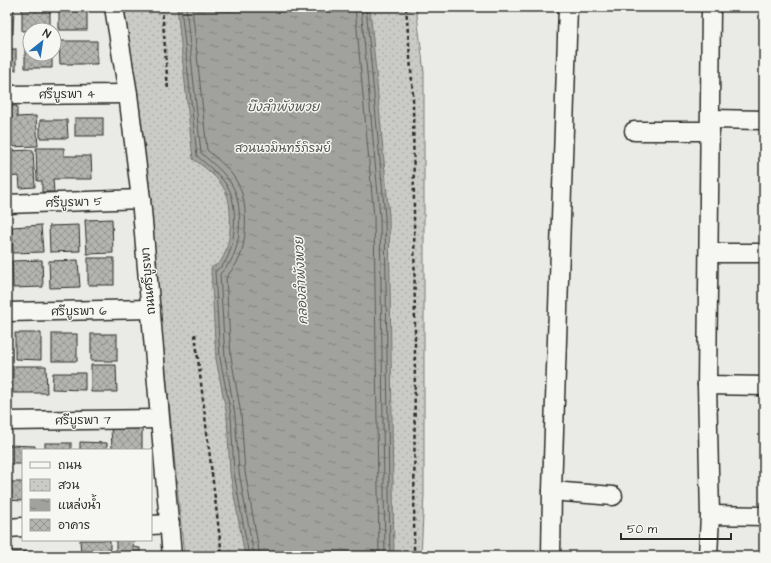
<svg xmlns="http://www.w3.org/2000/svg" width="771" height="563" viewBox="0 0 771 563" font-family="'Architects Daughter','Playpen Sans Thai',sans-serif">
<defs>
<pattern id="park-dots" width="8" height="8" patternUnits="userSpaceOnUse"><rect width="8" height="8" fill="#cacac7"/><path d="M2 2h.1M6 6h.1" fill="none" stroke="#aeaeab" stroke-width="1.8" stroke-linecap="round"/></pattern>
<pattern id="water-ripples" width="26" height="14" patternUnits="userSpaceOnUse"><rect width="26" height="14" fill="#a1a19e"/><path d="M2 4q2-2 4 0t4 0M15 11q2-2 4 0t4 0" fill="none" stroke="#838381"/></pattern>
<pattern id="building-cross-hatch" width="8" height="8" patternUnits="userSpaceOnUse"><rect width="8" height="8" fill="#b4b4b1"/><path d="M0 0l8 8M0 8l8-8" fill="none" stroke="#939390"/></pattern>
</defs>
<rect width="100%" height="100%" fill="#eaeae6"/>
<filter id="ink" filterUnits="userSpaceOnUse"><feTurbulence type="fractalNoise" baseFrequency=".025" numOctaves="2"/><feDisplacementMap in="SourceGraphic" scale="8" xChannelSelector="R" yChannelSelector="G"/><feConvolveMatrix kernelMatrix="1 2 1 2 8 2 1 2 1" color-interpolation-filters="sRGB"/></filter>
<g filter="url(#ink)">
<path fill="url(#park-dots)" stroke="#7a7a79" d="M124 7H416L424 72V495L421 556H184L159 302Z"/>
<path fill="url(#water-ripples)" stroke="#727270" d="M177 7H370L389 216 394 556H245L230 473 227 416 216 359 211 268C213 266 217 265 219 263 232 250 233 208 226 192 219 178 205 167 193 159Z"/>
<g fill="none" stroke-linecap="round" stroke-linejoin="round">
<g stroke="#5a5a59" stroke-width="1">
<path d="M181 7 197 156C208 166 221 175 229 189 238 207 236 251 222 266 220 268 217 269 215 271L220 358 231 415 234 473 249 556"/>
<path d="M186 7 201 153C213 164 226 173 233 187 242 203 241 238 234 254 231 263 225 268 220 274L225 357 235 415 239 472 254 556"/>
<path d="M192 7 207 150C219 160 231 170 238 184 248 201 247 239 240 257 236 265 231 271 226 278L231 357 241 414 245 472 260 556"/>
<path d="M355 7 374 217 379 556"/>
<path d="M361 7 380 217 385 556"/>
<path d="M366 7 385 217 390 556"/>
</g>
</g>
<g fill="url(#building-cross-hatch)" stroke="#2b2b2b">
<path d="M7 7H14L13 34 7 33Z"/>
<path d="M22 9 50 10V30L22 31Z"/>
<rect x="59" y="9" width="28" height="21"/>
<path d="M59 41H97V64H60Z"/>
<path d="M25 47H30V54H52V68H25Z"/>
<rect x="7" y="49" width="9" height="21"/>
<path d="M7 106H17V117L36 116 38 146 7 147Z"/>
<rect x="75" y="118" width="28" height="18"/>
<path d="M40 120H67L68 138H40Z"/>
<path d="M36 148H64V156H91L92 179H53L54 192H42V181H37Z"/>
<path d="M33 150 35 187 20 188 19 176 7 177V151Z"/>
<path d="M112 219 113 253 87 254 85 220Z"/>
<path d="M41 225 43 252 13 253 12 227Z"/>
<path d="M79 225 80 251 50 252 49 226Z"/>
<rect x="88" y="258" width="26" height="27"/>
<path d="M42 260 43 287 13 288 12 261Z"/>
<path d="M78 260 80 287 50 288 49 261Z"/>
<path d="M15 333H41V360L15 359Z"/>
<rect x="52" y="334" width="25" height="27"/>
<rect x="91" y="334" width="26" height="27"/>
<path d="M91 365H116L117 392H91Z"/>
<path d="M13 366H46L47 393H13Z"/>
<path d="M53 373H85V390L52 389Z"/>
<path d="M142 425V450H112L111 426Z"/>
<path d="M80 442 107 443V450H80Z"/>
<rect x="45" y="443" width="26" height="7"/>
<path d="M8 445 35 446V450H23V464H8Z"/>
<path d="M9 482H23V501L8 500Z"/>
<path d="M80 540H110V556H81Z"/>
<path d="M116 540H134L133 547 140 548V554H145V556H116Z"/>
<path d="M10 551 36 552V556H10Z"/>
<rect x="46" y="552" width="26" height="4"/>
</g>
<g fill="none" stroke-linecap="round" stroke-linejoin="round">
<g stroke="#2b2b2b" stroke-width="21">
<g id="minor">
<path d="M114 7 128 94 141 199 172 556"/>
<path d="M7 95 128 94"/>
<path d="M711 119 764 120"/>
<path d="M634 131H710"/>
<path d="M7 204 141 199"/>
<path d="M709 253H764"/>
<path d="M7 312 151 309"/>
<path d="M707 385 764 386"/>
<path d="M7 421 159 419"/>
<path d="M552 491 613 496"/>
<path d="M710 515 764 516"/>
<path d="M151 525 170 524"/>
<path d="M7 528 23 527"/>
<path d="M551 556 552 491 568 7"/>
<path d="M708 556 710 515 707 385 711 7"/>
</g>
</g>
<g stroke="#2b2b2b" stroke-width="2.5" stroke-dasharray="4 3" stroke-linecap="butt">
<path d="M162 7 168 90"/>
<path d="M406 7 413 95 415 332 414 556"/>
<path d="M195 334 222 556"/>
</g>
<use href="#minor" stroke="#f6f6f2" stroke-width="18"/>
</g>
</g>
<g text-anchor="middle" stroke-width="3" stroke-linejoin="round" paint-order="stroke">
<g font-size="12" fill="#2b2b2b" stroke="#f6f6f2">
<text transform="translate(67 94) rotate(-1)" y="4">ศรีบูรพา 4</text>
<text transform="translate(74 202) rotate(-2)" y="4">ศรีบูรพา 5</text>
<text transform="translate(148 281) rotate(-95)" y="4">ถนนศรีบูรพา</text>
<text transform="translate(79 311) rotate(-1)" y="4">ศรีบูรพา 6</text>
<text transform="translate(83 420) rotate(-1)" y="4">ศรีบูรพา 7</text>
</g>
<g font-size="12" fill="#535352" stroke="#f6f6f2">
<text x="283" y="152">สวนนวมินทร์ภิรมย์</text>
</g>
<g font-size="13" font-style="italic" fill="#545453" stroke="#f6f6f2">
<text x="283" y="111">บึงลำพังพวย</text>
<text transform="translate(300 281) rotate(-93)" y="5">คลองลำพังพวย</text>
</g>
</g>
<rect width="771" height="563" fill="none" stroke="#f6f6f2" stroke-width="24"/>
<rect x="12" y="12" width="747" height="539" fill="none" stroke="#2b2b2b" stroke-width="1.5" filter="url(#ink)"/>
<rect x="22" y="449" width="130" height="92" fill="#f6f6f2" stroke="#a5a5a2"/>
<rect x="30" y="462" width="20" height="6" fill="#f6f6f2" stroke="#a5a5a2"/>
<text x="58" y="469" font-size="12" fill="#2b2b2b">ถนน</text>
<rect x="30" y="479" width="20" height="12" fill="url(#park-dots)" stroke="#a5a5a2"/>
<text x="58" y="489" font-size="12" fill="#2b2b2b">สวน</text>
<rect x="30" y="499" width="20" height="12" fill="url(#water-ripples)" stroke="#a5a5a2"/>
<text x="58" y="509" font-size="12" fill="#2b2b2b">แหล่งน้ำ</text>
<rect x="30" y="519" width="20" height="12" fill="url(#building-cross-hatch)" stroke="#a5a5a2"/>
<text x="58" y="529" font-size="12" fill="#2b2b2b">อาคาร</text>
<g transform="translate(42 42) rotate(30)"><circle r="19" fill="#f6f6f2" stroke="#a5a5a2"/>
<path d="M0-3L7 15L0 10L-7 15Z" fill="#1f6fb2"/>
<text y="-6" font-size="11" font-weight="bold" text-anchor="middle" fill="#2b2b2b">N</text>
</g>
<path d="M621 533v6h110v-6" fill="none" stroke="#2b2b2b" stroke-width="2"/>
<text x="627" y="533" font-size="12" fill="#2b2b2b" stroke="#f6f6f2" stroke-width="3" paint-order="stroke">50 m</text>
</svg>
